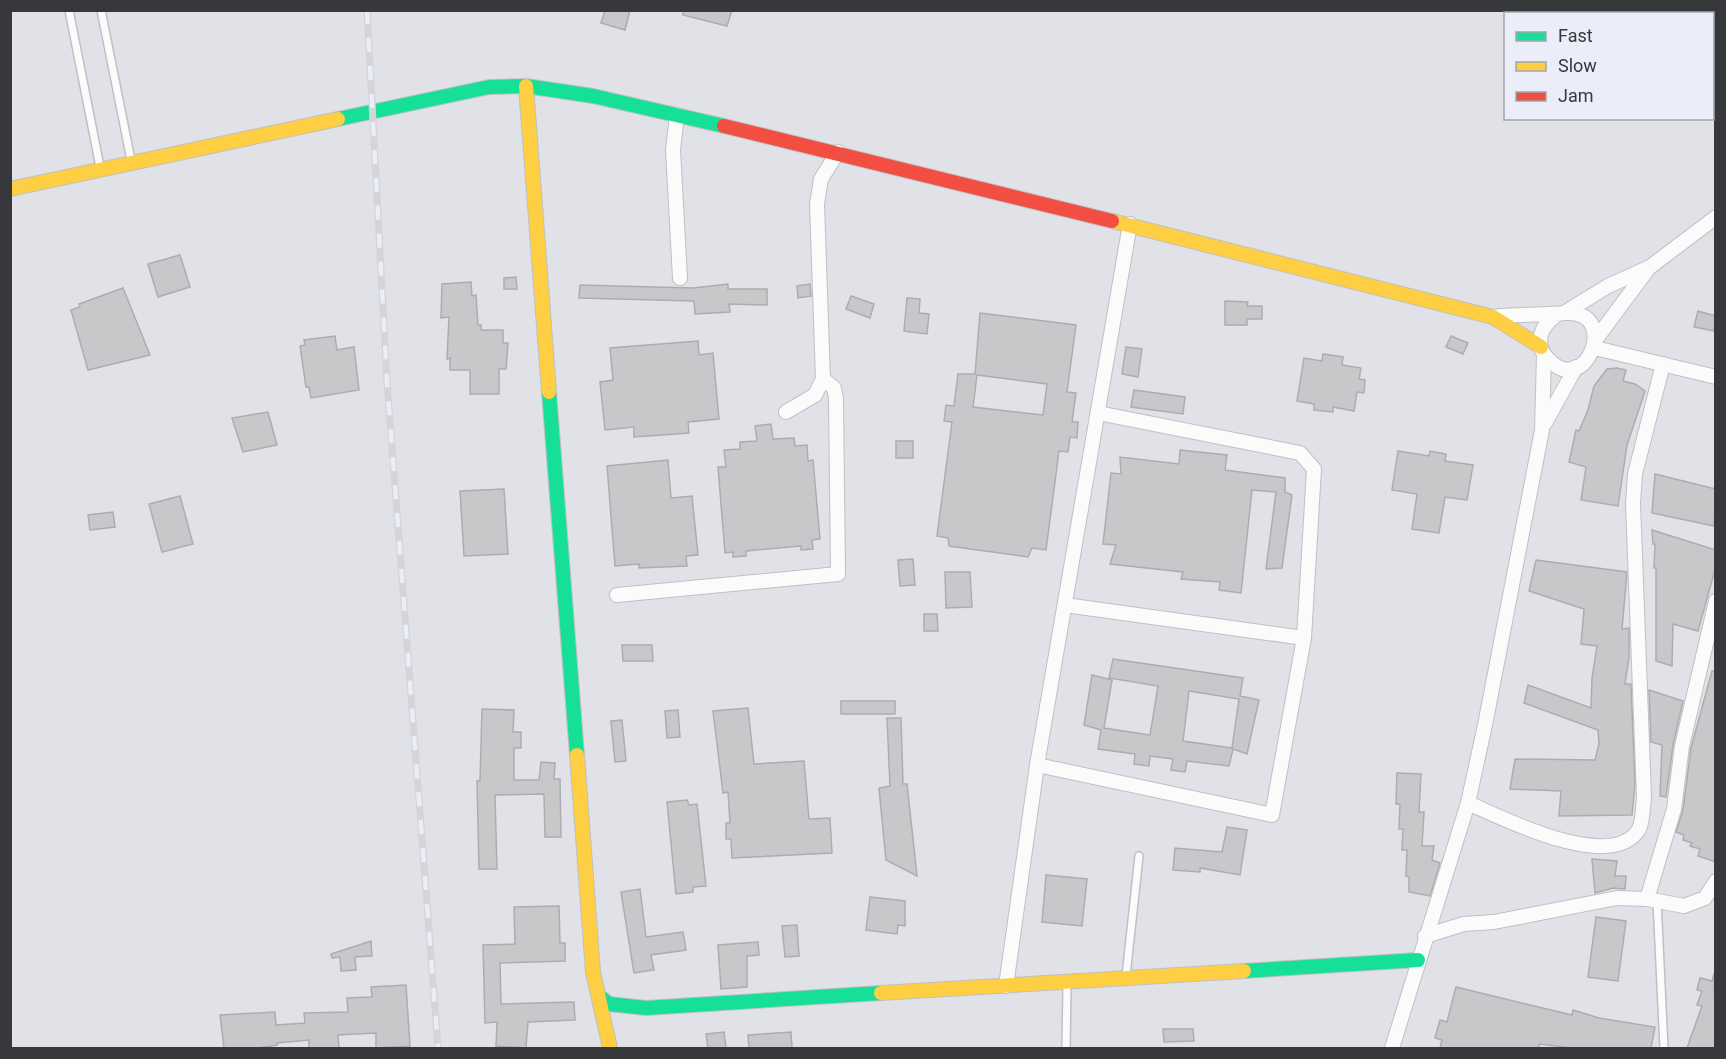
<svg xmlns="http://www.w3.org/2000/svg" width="1726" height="1059" viewBox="0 0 1726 1059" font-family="Roboto,sans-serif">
<rect width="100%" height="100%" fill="#e1e2e7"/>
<g fill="#c8c8cb" stroke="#adadb0" stroke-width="1.5" fill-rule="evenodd">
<path d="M605 10H630L625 30 601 23Z"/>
<path d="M683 10H732L727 26 683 15Z"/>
<path d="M180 255 190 287 158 297 148 264Z"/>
<path d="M516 277 517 289H504V278Z"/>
<path d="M471 282 472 296 476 295 478 325H481V330H503V343H508L506 369H499V394H470V370H450V358L447 359 449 317 441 318 442 284Z"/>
<path d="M728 284V289H767V305L729 304 730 312 695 314 694 301 579 298 580 285 693 288Z"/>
<path d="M810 284 811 296 798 298 797 286Z"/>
<path d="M123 288 150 355 88 370 71 310 80 307 79 304Z"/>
<path d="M851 296 874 304 870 318 846 309Z"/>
<path d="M907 298 920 299 919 313 929 314 927 334 904 331Z"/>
<path d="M1225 301 1248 302 1247 306H1262V319H1247V325H1225Z"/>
<path d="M1698 311 1716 316 1714 331 1694 327Z"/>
<path d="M980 313 1076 325 1067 392 1076 393 1072 422H1078L1077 438 1070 437 1068 452 1059 451 1046 550 1032 548 1028 557 949 546 948 538 937 536 952 422 944 421 946 405 954 406 958 374H975ZM977 375 1047 384 1043 415 973 407Z"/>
<path d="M335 336 337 350 354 347 359 390 311 398 309 387H306L300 346 305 345 304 340Z"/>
<path d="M1451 336 1468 343 1463 354 1446 347Z"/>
<path d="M698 341 699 355 713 353 719 419 688 422 689 433 634 437V427L605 430 600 382 613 380 610 348Z"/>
<path d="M1126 347 1142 349 1138 377 1122 374Z"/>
<path d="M1323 354 1343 357 1342 365 1361 368 1359 379 1365 380 1364 393 1357 392 1354 411 1333 407V412L1314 410V404L1297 401 1304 358 1322 361Z"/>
<path d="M1617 368 1626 370 1623 381 1635 384 1645 391 1627 445 1618 506 1581 500 1586 467 1569 462 1576 430 1579 431 1588 410 1594 386 1607 369Z"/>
<path d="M1134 390 1185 397 1183 414 1131 407Z"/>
<path d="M268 412 277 445 243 452 232 418Z"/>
<path d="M771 424 773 439 794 438 795 446 807 445 808 461 813 460 820 539 812 540 813 549 801 550V546L746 551V556L733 557V552L725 553 718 467H726L724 450 740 449V442L757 441 755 426Z"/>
<rect x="896" y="441" width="17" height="17"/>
<path d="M1180 450 1227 455 1225 470 1285 478V492L1292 495 1282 568 1266 569 1276 492 1252 490 1241 593 1219 590 1220 582 1181 579 1183 572 1110 564 1116 545 1103 544 1111 473 1121 474 1120 457 1179 464Z"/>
<path d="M1398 451 1429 456 1430 451 1446 454 1445 461 1473 465 1467 500 1445 497 1439 533 1412 529 1417 494 1392 490Z"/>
<path d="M668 460 671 498 692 496 698 555 686 556 687 566 639 568V564L615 566 607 466Z"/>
<path d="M1655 474 1716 489 1714 526 1652 513Z"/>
<path d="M504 489 508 554 464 556 460 491Z"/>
<path d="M180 496 193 544 162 552 149 504Z"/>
<path d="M113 512 115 527 90 530 88 515Z"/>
<path d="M1652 530 1716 550V566L1698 631 1673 624 1672 666 1656 661V568H1654L1655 544H1653Z"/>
<path d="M913 559 915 585 900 586 898 560Z"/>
<path d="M1536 560 1627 572 1622 629 1629 628V658L1625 684H1631L1635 784 1632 815 1559 816 1561 791 1510 789 1515 759 1595 760 1599 744 1598 730 1524 703 1528 685 1591 708 1592 678 1597 646 1581 644 1584 609 1529 591Z"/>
<path d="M945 572H970L972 607 946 608Z"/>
<path d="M924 614H937L938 631H924Z"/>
<path d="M622 645H652L653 661H623Z"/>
<path d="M1113 659 1243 678 1240 696 1259 700 1247 754 1233 749 1229 766 1187 761 1185 772 1171 770 1173 759 1150 756 1149 766 1134 764 1135 754 1098 749 1101 730 1084 725 1092 675 1112 680 1104 728 1150 735 1158 686 1109 678ZM1189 691 1239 699 1232 748 1183 741Z"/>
<path d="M1712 671 1716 672V862L1698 856 1700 849 1690 846 1692 843 1683 840 1684 835 1676 832 1683 810 1691 748Z"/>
<path d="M1649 690 1683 701 1673 745 1666 797 1660 796 1662 745 1651 742Z"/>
<rect x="841" y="701" width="54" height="13"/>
<path d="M748 708 754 764 804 761 809 819 830 818 832 853 732 858 731 839H726V823H730L728 792 723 793 713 711Z"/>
<path d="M482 709 514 710 513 732H521V748H514V780H539L541 762 555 763 554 779H560L561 837H545L544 794 495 795 497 869H479L477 781H480Z"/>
<path d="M678 710 680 737 667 738 665 711Z"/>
<path d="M887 718H901L903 784H907L917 876 886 860 879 788 890 786Z"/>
<path d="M622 720 626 761 615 762 611 721Z"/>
<path d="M1397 773 1421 774 1419 812H1424L1422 846H1434L1432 860 1440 863 1430 896 1409 892V877L1406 876 1407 850H1402L1403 829H1399L1400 804H1396Z"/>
<path d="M687 800 689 805 697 804 706 886 693 887V892L676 894 667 802Z"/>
<path d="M1227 827 1247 830 1240 875 1200 868V872L1173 870 1175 848 1222 852Z"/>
<path d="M1592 859 1617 861 1615 876H1626L1625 889 1613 888 1595 893Z"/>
<path d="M1046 875 1087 879 1082 926 1042 922Z"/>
<path d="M640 889 646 937 683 932 686 950 651 955 654 970 634 973 621 892Z"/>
<path d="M870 897 905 901V926L898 925 897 934 866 930Z"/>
<path d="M559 906 560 943H565V961L500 963 501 1004 574 1002 575 1020 528 1022 526 1048 496 1046 497 1022 485 1023 483 945 515 944 514 907Z"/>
<path d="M1596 917 1626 921 1618 981 1588 977Z"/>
<path d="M797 925 799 956 785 957 782 926Z"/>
<path d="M371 941 372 956 355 957 356 970 341 971 340 957 332 958 331 954Z"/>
<path d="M758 942 759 955 747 956V987L721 989 718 945Z"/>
<path d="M1714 974 1716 1048H1687L1702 1006 1697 1005 1702 991 1697 990 1700 978 1712 981Z"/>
<path d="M406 985 410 1046 376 1048V1033L338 1035 339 1048H309V1040L277 1043V1045L258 1048H224L220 1015 275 1012 276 1025 305 1023 304 1013 348 1012 347 998 372 997 371 987Z"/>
<path d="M1456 987 1572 1015 1573 1010 1599 1018 1655 1027 1651 1048H1572L1539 1044V1048H1440L1442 1040 1435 1038 1440 1020 1447 1022Z"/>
<path d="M1163 1029H1193L1194 1041 1164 1042Z"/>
<path d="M724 1032 726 1048H708L706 1034Z"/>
<path d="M791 1032 792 1048H749L748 1035Z"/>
</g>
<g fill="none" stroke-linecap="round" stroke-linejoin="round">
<g stroke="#bfc0c4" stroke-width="10">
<g id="lane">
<path d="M69 10 100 167"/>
<path d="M101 10 131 160"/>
<path d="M1657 901 1664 1048"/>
<path d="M1126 976 1139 856"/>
<path d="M1066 1048 1067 985"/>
</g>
</g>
<g stroke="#bfc0c4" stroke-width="16">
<g id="street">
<path d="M677 115 673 150 680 278"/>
<path d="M1564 313 1608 286 1650 267 1716 217"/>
<path d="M1493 317C1517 314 1542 315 1566 313 1621 310 1586 400 1548 359 1534 345 1540 327 1555 316"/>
<path d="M1596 339 1648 269"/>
<path d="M1595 348 1716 377"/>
<path d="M786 412 815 395 823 379 817 204 821 179 838 152"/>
<path d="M1098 413 1300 453 1314 469 1304 638"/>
<path d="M1545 423 1576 367"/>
<path d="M617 595 838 574 836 399 834 388 823 379"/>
<path d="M1037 765 1272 815 1304 638 1065 605"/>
<path d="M1468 803C1502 818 1612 874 1639 829 1643 821 1643 806 1644 797L1633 503 1635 474 1663 364"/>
<path d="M1647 899 1674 809 1682 746 1716 601"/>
<path d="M1425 936 1464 924 1494 922 1617 898 1647 899 1684 906 1705 898 1716 881"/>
<path d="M1006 986 1037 765 1130 224"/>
<path d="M1392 1048 1468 803 1485 725 1542 430 1544 355"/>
</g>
</g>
<g stroke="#bfc0c4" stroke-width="16">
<g id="fast">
<path d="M338 119 489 87 526 86 593 96 724 126"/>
<path d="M549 392 577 755"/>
<path d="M1244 971 1418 960"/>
<path d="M599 996 609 1004 646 1008 881 993"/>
</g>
</g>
<g stroke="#bfc0c4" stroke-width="16">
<g id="slow">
<path d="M526 86 549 392"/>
<path d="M10 189 338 119"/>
<path d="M1112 221 1493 317 1541 347"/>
<path d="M577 755 593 972 610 1048"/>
<path d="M881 993 1244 971"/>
</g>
</g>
<g stroke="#bfc0c4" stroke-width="16">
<path id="jam" d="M724 126 1112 221"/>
</g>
<use href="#lane" stroke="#fafbfb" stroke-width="7"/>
<use href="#street" stroke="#fafbfb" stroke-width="14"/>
<use href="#fast" stroke="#16e098" stroke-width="14"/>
<use href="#slow" stroke="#ffcf43" stroke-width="14"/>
<use href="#jam" stroke="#f24e42" stroke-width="14"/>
<g stroke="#d5d5d7" stroke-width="7">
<path id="rail" d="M367 10 387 382 438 1048"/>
</g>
<use href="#rail" stroke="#ebedf8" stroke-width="4.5" stroke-dasharray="14" stroke-linecap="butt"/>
</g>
<rect width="1726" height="1059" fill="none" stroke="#37383c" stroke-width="24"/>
<rect x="1504" y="12" width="210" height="108" fill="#ebedf8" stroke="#a3a5ad" stroke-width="1.5"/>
<rect x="1516" y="32" width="30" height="9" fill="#16e098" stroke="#a3a5ad" stroke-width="1.5"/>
<text x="1558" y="42" font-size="18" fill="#37383c">Fast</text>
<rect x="1516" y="62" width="30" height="9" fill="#ffcf43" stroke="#a3a5ad" stroke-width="1.5"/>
<text x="1558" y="72" font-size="18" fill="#37383c">Slow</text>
<rect x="1516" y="92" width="30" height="9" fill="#f24e42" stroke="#a3a5ad" stroke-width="1.5"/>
<text x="1558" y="102" font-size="18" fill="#37383c">Jam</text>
</svg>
